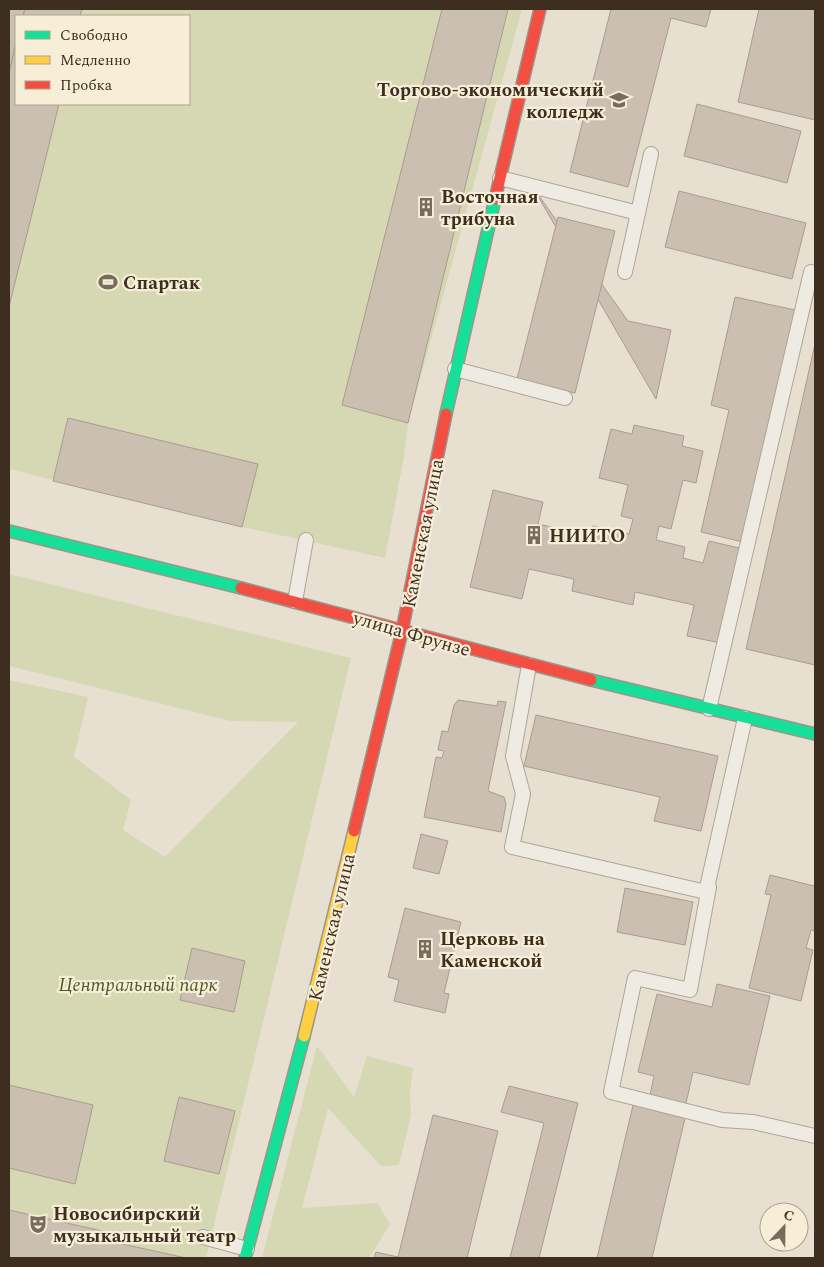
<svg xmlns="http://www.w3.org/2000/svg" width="824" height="1267" viewBox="0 0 824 1267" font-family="Spectral,serif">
<rect width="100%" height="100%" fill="#e7e0d1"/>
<g fill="#d6d7b3" fill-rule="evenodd">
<path d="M9 9H522L408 423 404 456 385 558 242 527 9 469ZM16 16H189V104H16Z"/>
<path d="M9 574 351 658 206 1258H9V680L88 697 74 757 131 800 123 830 165 857 298 722 231 721 9 666Z"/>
<path d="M317 1046 354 1097 367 1056 413 1068 410 1093 411 1115 399 1165 381 1166 328 1108 302 1208 377 1203 390 1224 369 1258H262Z"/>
</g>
<g fill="#cbbfb2" stroke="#a89c90">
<path d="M9 9H25L23 16H16V43L9 73Z"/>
<path d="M25 9H82L80 16H23Z"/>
<path d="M442 9H508L408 423 342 405Z"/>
<path d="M611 9H711L706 27 671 18 628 187 570 172Z"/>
<path d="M759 9H815V120L738 102Z"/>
<path d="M16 43V104H59L9 307V73Z"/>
<path d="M697 104 801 131 787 183 684 156Z"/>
<path d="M532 186 628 321 671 330 656 399Z"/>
<path d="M679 191 806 223 792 279 665 247Z"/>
<path d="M558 217 615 231 575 393 517 379Z"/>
<path d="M735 297 795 310 743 542 701 532 729 410 711 405Z"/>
<path d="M815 344V665L746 649Z"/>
<path d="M68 418 258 464 242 527 53 481Z"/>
<path d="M634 425 684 436 682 446 703 451 696 483 683 480 671 529 659 526 656 540 685 547 683 558 703 563 709 541 752 551 730 645 687 636 694 605 635 592 633 605 572 591 574 579 529 569 522 599 470 587 493 490 543 502 538 524 590 536 593 526 629 534 633 519 621 516 628 485 599 478 611 429 632 434Z"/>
<path d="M458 700 497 706 498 701 506 702 488 791 504 797 506 804 501 832 424 817 436 757 442 758 444 751 438 750 442 731 448 732 454 705Z"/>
<path d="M536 715 718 756 701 831 654 821 660 797 524 766Z"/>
<path d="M421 834 448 841 439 874 413 868Z"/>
<path d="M770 875 814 886 815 882V931L811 930 806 948 813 950 801 1001 749 988 771 895 765 894Z"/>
<path d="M625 888 693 902 685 945 617 932Z"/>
<path d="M405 908 461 922 444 993 449 994 445 1013 394 1001 399 980 388 977Z"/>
<path d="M192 948 245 961 234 1012 180 1000Z"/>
<path d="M717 984 770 996 749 1085 693 1072 685 1108 649 1100 654 1076 638 1072 657 994 712 1007Z"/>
<path d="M9 1085 93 1105 75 1184 9 1168Z"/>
<path d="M509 1086 578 1103 539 1258H510L544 1123 501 1112Z"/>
<path d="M179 1097 235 1111 219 1174 164 1161Z"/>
<path d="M634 1101 686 1114 652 1258H597Z"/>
<path d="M433 1115 498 1131 467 1258H374L376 1252 398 1257Z"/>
<path d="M9 1210 120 1235 118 1243 186 1258H9Z"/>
</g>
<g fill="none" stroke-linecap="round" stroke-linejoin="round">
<g stroke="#ada599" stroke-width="16">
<g id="lane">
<path d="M500 178 638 213"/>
<path d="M625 272 651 154"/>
<path d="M455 369 565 398"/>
<path d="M295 601 306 540"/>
<path d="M529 665 513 756 523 794 512 847 706 892 745 718"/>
<path d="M709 709 811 272"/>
<path d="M709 887 690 990 635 978 611 1092 722 1120 753 1122 815 1136"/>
<path d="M203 1237 247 1249"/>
</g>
</g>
<g stroke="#9c958a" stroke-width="14">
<g id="fast">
<path d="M446 414 495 199"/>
<path d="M9 531 241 588"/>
<path d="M591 680 815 734"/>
<path d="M245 1258 304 1036"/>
</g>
</g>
<g stroke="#9c958a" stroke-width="14">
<path id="slow" d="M304 1036 354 831"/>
</g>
<g stroke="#9c958a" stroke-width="14">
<g id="jam">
<path d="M495 199 540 9"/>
<path d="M241 588 591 680"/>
<path d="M354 831 402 631 446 414"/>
</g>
</g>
<use href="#lane" stroke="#efebe3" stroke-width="14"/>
<use href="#fast" stroke="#16e098" stroke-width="11"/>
<use href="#slow" stroke="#ffcf43" stroke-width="11"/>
<use href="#jam" stroke="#f24e42" stroke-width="11"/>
</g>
<defs>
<g id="university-bare" transform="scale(1.5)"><path d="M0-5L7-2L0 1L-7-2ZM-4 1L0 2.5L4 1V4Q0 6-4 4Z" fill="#786c5e" stroke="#f7eed8" stroke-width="2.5" paint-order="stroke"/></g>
<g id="building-bare" transform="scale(1.5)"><path d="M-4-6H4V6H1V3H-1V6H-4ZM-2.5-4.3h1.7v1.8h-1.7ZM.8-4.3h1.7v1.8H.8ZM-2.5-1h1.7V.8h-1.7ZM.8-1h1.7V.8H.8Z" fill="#786c5e" stroke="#f7eed8" stroke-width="2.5" paint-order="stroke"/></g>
<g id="stadium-bare" transform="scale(1.5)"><path d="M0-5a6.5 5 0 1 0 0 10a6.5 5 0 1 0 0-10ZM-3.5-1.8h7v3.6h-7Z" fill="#786c5e" stroke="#f7eed8" stroke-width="2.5" paint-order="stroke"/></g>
<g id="theatre-bare" transform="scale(1.5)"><path d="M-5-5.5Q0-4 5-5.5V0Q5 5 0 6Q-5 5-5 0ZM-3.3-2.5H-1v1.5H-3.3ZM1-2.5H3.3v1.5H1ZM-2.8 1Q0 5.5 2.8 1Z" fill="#786c5e" stroke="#f7eed8" stroke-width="2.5" paint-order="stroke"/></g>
</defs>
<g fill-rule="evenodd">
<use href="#university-bare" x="619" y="100"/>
<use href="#building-bare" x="426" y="207"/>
<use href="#stadium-bare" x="108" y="282"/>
<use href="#building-bare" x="534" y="535"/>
<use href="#building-bare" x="425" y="949"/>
<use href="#theatre-bare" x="38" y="1224"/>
</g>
<g text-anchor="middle" stroke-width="4.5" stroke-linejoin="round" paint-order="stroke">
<g font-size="19" font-weight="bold" fill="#3d2e20" stroke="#f7eed8" text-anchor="start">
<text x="604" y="96" text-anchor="end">Торгово-экономический<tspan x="604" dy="22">колледж</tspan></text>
<text x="441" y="203">Восточная<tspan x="441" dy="22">трибуна</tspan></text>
<text x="123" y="289">Спартак</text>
<text x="549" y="542">НИИТО</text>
<text x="440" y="945">Церковь на<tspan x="440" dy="22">Каменской</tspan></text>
<text x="53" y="1220">Новосибирский<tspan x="53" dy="22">музыкальный театр</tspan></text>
</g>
<g font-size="19" fill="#3d2e20" stroke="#f7eed8">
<text transform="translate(422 533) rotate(-79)" y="7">Каменская улица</text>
<text transform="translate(412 633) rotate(16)" y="7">улица Фрунзе</text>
<text transform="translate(331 927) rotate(-77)" y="7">Каменская улица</text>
</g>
<g font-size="19" font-style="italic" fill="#4d5a26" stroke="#f7eed8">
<text x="138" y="991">Центральный парк</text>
</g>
</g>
<rect width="824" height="1267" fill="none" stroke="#3d2e20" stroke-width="20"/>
<rect x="15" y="15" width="175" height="90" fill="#f7eed8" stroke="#ada18e"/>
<rect x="25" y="31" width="25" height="8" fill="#16e098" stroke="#ada18e"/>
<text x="60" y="40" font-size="15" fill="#3d2e20">Свободно</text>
<rect x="25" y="56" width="25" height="8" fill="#ffcf43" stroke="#ada18e"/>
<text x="60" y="65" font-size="15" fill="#3d2e20">Медленно</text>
<rect x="25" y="81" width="25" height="8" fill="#f24e42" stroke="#ada18e"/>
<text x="60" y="90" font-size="15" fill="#3d2e20">Пробка</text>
<g transform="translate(784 1227) rotate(22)"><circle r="24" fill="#f7eed8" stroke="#ada18e"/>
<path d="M0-4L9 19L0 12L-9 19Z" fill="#786c5e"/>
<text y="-8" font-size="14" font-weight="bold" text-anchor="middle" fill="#3d2e20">С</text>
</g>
</svg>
